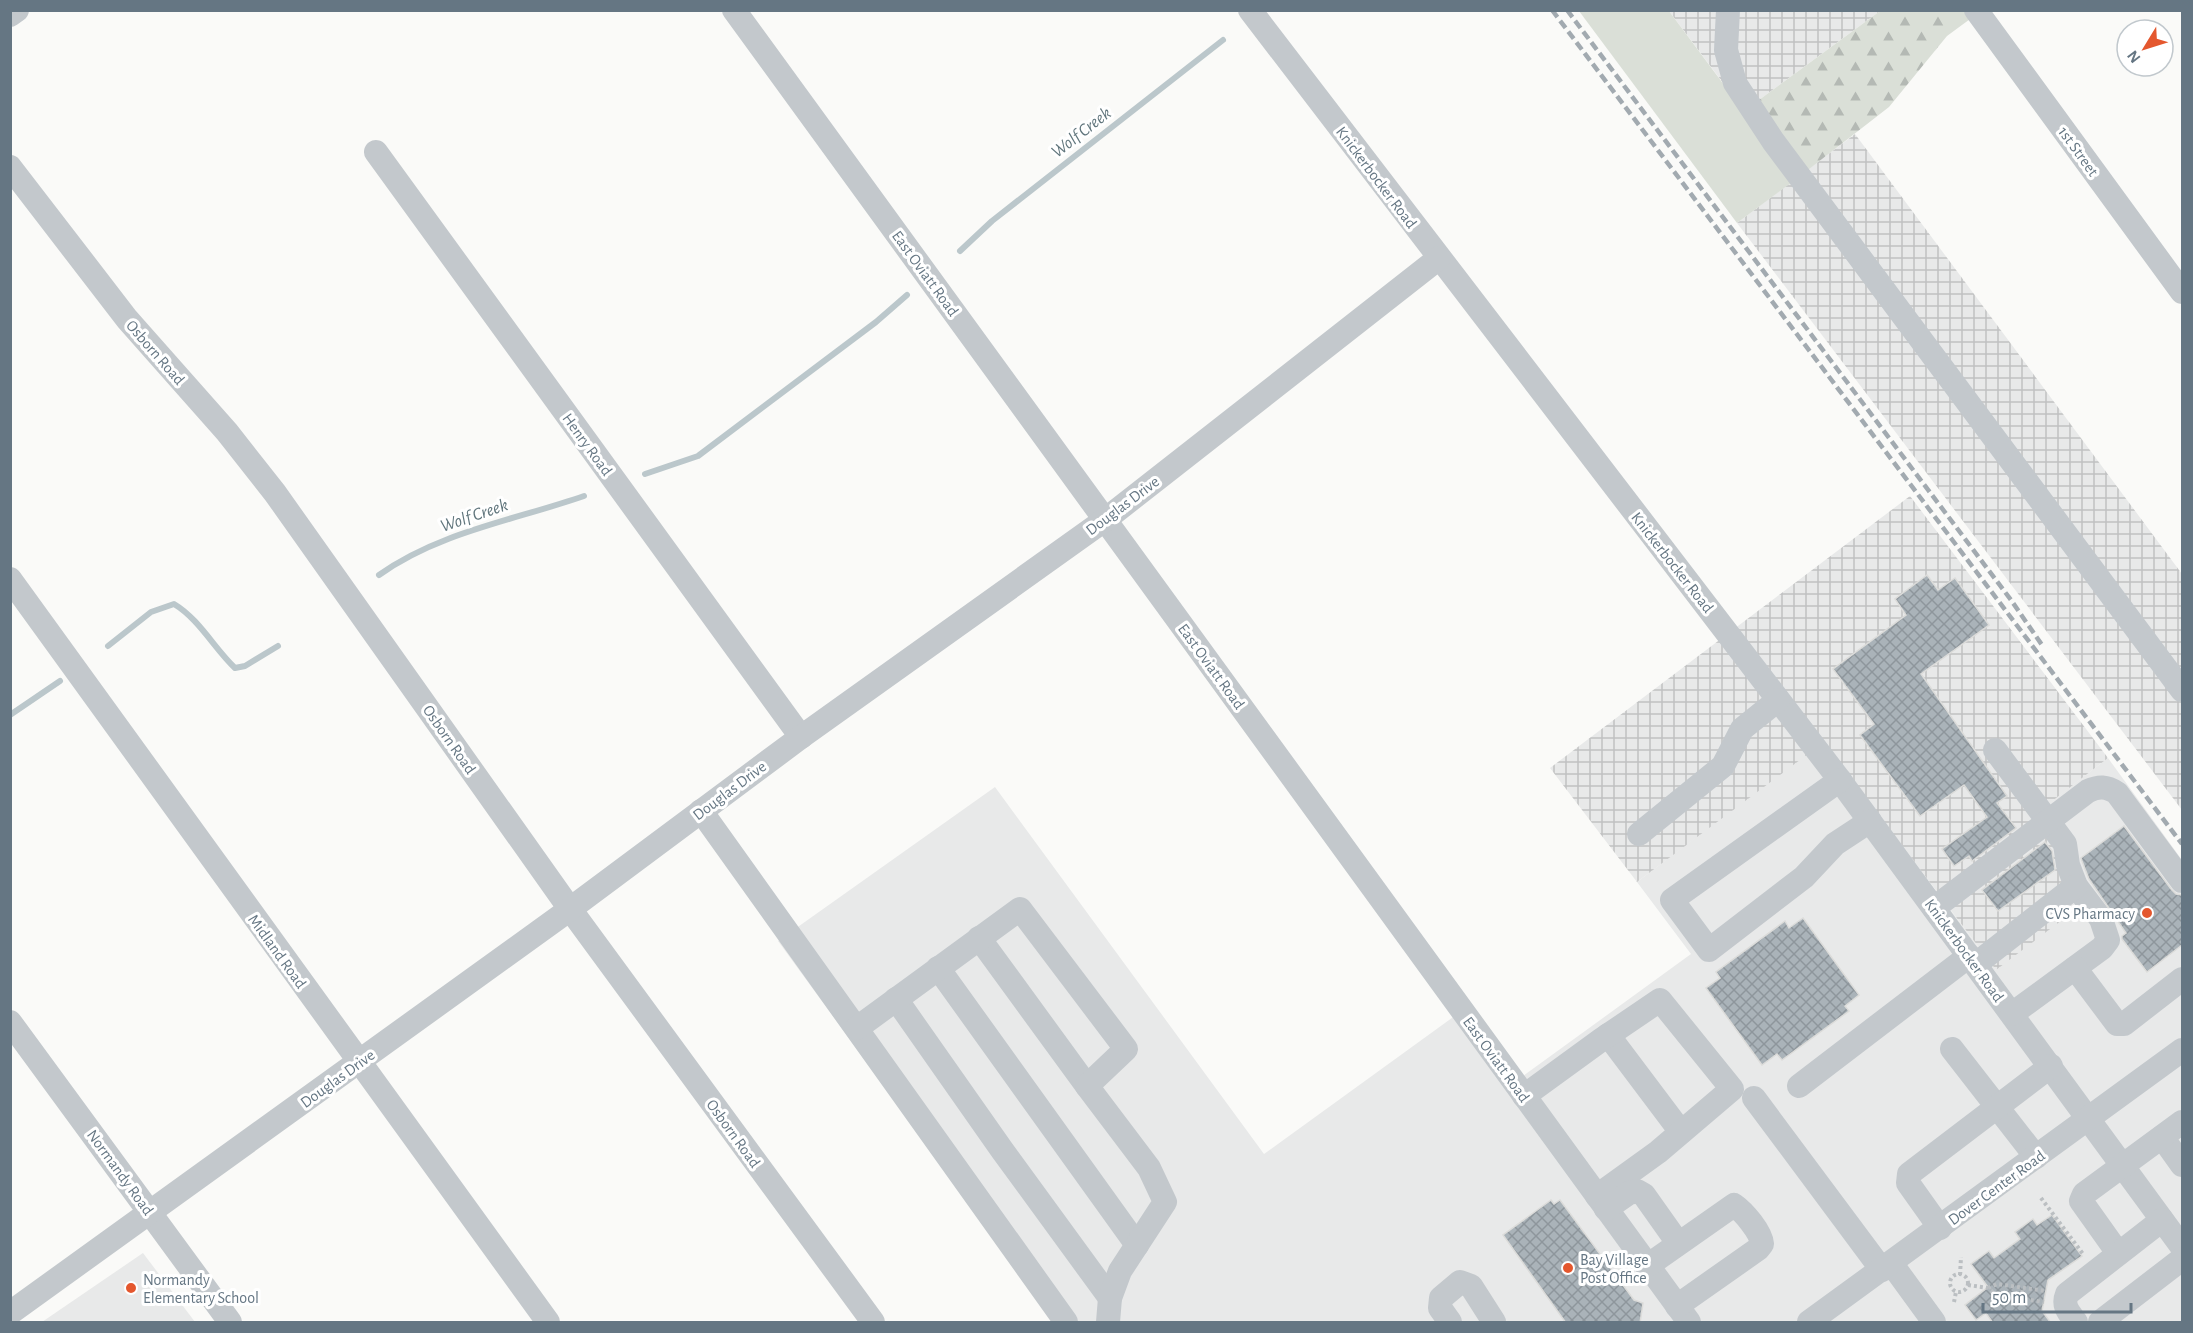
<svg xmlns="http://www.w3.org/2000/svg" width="2193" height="1333" viewBox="0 0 2193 1333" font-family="'Alegreya Sans',sans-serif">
<defs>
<pattern id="industrial-grid" width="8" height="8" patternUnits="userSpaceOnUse" patternTransform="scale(1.5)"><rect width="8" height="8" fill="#e8e9e9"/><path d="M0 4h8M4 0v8" fill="none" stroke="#c0c1c2"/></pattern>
<pattern id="forest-firs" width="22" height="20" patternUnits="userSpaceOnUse" patternTransform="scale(1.5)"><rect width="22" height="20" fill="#dadfd7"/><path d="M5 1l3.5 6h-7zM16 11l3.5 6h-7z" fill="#b4b9b4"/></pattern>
<pattern id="building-cross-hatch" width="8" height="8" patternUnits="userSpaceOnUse" patternTransform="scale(1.5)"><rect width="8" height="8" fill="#aab3b9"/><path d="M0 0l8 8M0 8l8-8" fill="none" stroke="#8e969c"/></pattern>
</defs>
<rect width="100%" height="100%" fill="#fafaf8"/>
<g fill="#e8e9e9">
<path d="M1823 741 1996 970 2033 815 2108 758 2182 860V1322H1056L778 941 995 787 1264 1154 1456 1015 1508 1087 1691 954 1637 882Z"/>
<path d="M143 1253 195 1322H42Z"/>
</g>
<g fill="url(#industrial-grid)">
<path d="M1669 11H1880L1744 111Z"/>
<path d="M1855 134 2182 574V810L1737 223Z"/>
<path d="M1910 496 2108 758 2034 815 2063 855 2070 914 1996 970 1824 742 1637 882 1550 768Z"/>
</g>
<path fill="#dadfd7" d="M1579 11H1669L1795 180 1737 223Z"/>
<path fill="url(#forest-firs)" d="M1880 11H1981L1947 36 1889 107 1795 180 1744 111Z"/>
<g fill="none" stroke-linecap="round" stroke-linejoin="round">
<g stroke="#bbc7cb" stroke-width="6">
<path d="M960 251 992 221 1223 40"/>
<path d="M645 474 698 456 876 322 907 295"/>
<path d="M379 575C439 532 515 520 584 496"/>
<path d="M108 646 151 612 174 604C199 619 214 648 235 668L245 666 278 646"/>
<path d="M10 715 60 681"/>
</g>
</g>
<g fill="url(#building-cross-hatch)" stroke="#dcdcda" stroke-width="1.5">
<path d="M1927 575 1938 590 1955 578 1989 625 1921 674 2007 796 1997 803 2016 828 1972 861 1969 856 1954 866 1942 849 1987 817 1964 785 1920 816 1860 735 1874 724 1833 669 1906 615 1895 599Z"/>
<path d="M2124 826 2171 889 2176 894 2182 895V945L2147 972 2122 939V936L2126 933 2089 879 2082 861 2081 858Z"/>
<path d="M2045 842 2052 851 2055 870 1998 911 1982 890Z"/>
<path d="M1803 918 1859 995 1845 1006 1849 1011 1782 1060 1777 1054 1762 1065 1706 988 1720 978 1716 972 1785 921 1789 928Z"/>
<path d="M1551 1200 1554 1204 1560 1200 1634 1300 1643 1303 1640 1323H1566L1503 1235Z"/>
<path d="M2052 1215 2082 1256 2048 1280 2042 1311 2051 1323H1993L1986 1313 1976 1320 1965 1305 1988 1287 1971 1264 1989 1251 1994 1258 2020 1239 2015 1232 2033 1219 2037 1225Z"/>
</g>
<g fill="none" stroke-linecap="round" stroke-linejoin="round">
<g stroke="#bbbfc2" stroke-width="4" stroke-dasharray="3 3" stroke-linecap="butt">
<path d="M2041 1198 2083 1254"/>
<circle cx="1959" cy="1283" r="9"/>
<path d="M1960 1275 1961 1257"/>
<path d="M1968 1285 1988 1288 1996 1295 2044 1302"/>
<path d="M1988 1288 1997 1284 2046 1291"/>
<path d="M2021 1299 2023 1287"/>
<path d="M1954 1302 1956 1292"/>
</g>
<g stroke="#c3c8cc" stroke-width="24">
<path d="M734 10 1689 1322"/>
<path d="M1250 10 1836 775 2182 1247"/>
<path d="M1728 10 1726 50 1735 83 1773 141 2182 690"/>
<path d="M1976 10 2182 292"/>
<path d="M10 15 17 10"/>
<path d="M376 152 801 737"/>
<path d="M10 167 127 319 227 432 275 493 570 909 873 1322"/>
<path d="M10 579 548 1322"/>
<path d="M1995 750 2065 844 2068 865 2076 886 2101 919 2108 940 2102 948 2012 1014"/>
<path d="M1840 780 1672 900 1709 950 1804 877 1835 844 1870 821"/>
<path d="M701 811 1066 1322"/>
<path d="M1639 834 1723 766 1742 729 1778 700"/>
<path d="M1934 908 2088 791C2099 786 2106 786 2117 793L2182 881"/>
<path d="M979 938 1087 1086"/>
<path d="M1976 964 2076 886"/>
<path d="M938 968 1137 1245"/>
<path d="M2075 968 2117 1024H2124L2182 979"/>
<path d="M896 999 1002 1150 1110 1298"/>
<path d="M10 1022 230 1322"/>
<path d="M857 1028 1020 909 1126 1049 1087 1086 1149 1168 1165 1202 1120 1271 1110 1298 1108 1322"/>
<path d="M1608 1035 1681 1132"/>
<path d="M1952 1049 2036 1157"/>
<path d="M1799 1086 1969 956"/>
<path d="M1524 1096 1601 1040 1660 1000 1732 1089 1658 1152 1597 1196"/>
<path d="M1754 1098 1882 1270"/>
<path d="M2162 1137 2182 1165"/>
<path d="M1606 1209 1629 1193 1637 1191 1644 1195 1678 1243"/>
<path d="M1940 1228 1908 1183 1909 1174 2051 1066"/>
<path d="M2118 1253 2081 1201 2084 1194 2182 1122"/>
<path d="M1891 1263 1934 1322"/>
<path d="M1647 1266 1734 1205C1744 1212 1761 1232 1762 1244L1758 1249 1677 1306"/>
<path d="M10 1313 562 915 801 737 1106 519 1439 258"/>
<path d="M1450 1322 1440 1308 1441 1298 1460 1282 1471 1286 1494 1322"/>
<path d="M1809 1322 2182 1050"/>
<path d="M2076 1322C2069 1313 2062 1306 2067 1294L2162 1220"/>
<path d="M2100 1322 2182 1259"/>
</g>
<g stroke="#a2aab0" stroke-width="4.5" stroke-dasharray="9 4.5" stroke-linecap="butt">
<path d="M1552 10 2182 844"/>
<path d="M1567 10 2011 600 2042 645"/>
</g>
</g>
<g fill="#e4572e" stroke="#fff" stroke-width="2">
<circle cx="2147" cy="913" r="6"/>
<circle cx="1568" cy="1268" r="6"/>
<circle cx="131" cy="1288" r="6"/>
</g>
<g text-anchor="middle" stroke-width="6" stroke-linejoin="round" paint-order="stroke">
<g font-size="16" fill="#657683" stroke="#fff">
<text transform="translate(2079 151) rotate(54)" y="6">1st Street</text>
<text transform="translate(1377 177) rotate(53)" y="6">Knickerbocker Road</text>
<text transform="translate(926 273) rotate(54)" y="6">East Oviatt Road</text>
<text transform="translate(156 352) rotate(49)" y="6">Osborn Road</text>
<text transform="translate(588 444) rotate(54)" y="6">Henry Road</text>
<text transform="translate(1122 505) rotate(-37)" y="6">Douglas Drive</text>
<text transform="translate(1673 562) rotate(52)" y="6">Knickerbocker Road</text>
<text transform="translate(1212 666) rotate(54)" y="6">East Oviatt Road</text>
<text transform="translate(450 739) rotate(55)" y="6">Osborn Road</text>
<text transform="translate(729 790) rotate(-37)" y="6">Douglas Drive</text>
<text transform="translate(1965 950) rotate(54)" y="6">Knickerbocker Road</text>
<text transform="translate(278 951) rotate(54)" y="6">Midland Road</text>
<text transform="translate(1497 1059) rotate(54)" y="6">East Oviatt Road</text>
<text transform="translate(337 1078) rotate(-36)" y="6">Douglas Drive</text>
<text transform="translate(734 1133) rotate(54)" y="6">Osborn Road</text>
<text transform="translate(121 1172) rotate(54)" y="6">Normandy Road</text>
<text transform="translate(1996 1187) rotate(-36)" y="6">Dover Center Road</text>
</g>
<g font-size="16" fill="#657683" stroke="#fff" text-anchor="start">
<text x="2135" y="919" text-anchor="end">CVS Pharmacy</text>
<text x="1580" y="1265">Bay Village<tspan x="1580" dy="18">Post Office</tspan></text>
<text x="143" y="1285">Normandy<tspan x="143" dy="18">Elementary School</tspan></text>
</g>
<g font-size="18" font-style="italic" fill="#60757c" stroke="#fff">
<text transform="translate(1081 132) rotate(-38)" y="6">Wolf Creek</text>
<text transform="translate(474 515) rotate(-19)" y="6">Wolf Creek</text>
</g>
</g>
<rect width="2193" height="1333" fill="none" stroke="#657683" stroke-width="24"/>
<g transform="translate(2145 48) rotate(232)"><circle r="28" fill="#ffffff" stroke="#c1c8cd" stroke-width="1.5"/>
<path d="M0-4.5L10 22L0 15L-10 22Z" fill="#e4572e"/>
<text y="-9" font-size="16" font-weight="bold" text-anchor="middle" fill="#657683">N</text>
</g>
<path d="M1983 1303v9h148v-9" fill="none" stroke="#657683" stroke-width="3"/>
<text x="1992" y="1303" font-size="18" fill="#657683" stroke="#ffffff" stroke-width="4.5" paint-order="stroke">50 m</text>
</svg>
